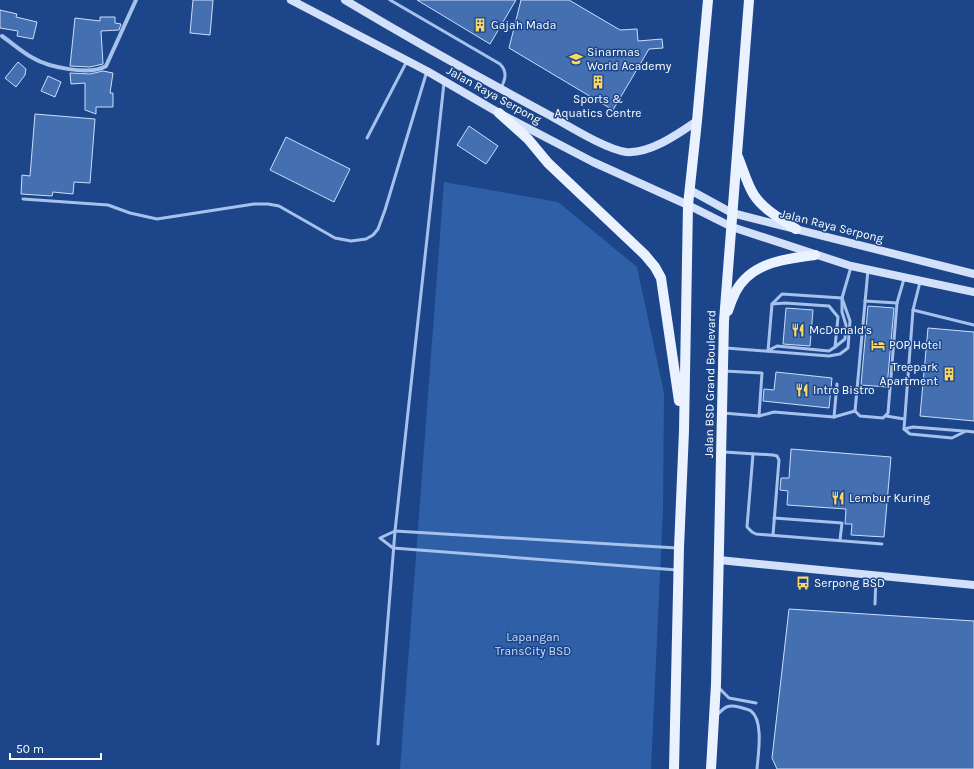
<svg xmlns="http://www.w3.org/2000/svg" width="974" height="769" viewBox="0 0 974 769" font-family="Karla,sans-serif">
<rect width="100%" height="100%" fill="#1c4689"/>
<path fill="#2f5fa7" d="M444 182 558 202 637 267 664 393 663 510 651 769H400Z"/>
<g fill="#4470b2" stroke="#cbdef9">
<path d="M193 0H213L210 35 190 33Z"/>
<path d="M417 0H516L490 44Z"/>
<path d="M521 0H569L620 30 637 29 638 41 662 39 663 48 649 49 613 110 509 48Z"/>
<path d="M0 10 17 14 16 17 37 22 33 39 17 36 18 31 0 28Z"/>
<path d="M100 17H115V23L121 24 119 30 101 31 103 64 90 67 70 66 75 18 100 21Z"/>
<path d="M18 62 26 69 25 75 16 87 5 78Z"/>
<path d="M103 71 113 73 110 93H113V107H96V114L85 110V83L71 84 70 73 90 74Z"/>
<path d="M48 76 61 82 55 97 41 91Z"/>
<path d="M35 114 95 119 90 183 74 182 73 194 53 192 52 196 21 194 22 175 30 176Z"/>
<path d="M469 126 498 146 486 164 457 145Z"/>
<path d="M286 137 350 169 334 202 270 170Z"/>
<path d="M868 306 894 308 887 387 861 385Z"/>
<path d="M786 308 813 310 810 346 783 344Z"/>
<path d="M928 328 974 332V421L920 416Z"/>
<path d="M776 372 832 378 829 408 763 401 764 389 774 390Z"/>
<path d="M791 449 891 457 884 537 851 535 852 524H845L846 509 787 505 788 491 780 490 781 478H789Z"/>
<path d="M789 609 974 621V769H777L772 758Z"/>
</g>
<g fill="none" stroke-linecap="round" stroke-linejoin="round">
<g stroke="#a6c2ec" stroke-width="3">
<path d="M390 0 500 64C508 72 505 80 501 88"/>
<path d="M367 138 407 61"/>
<path d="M23 199 108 205 130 213 157 219 254 204H268L279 206 335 238 351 241 366 239 373 235 378 229 385 210 427 71"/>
<path d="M868 270 855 411 860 416 883 418 888 413 897 303 904 279"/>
<path d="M920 282 913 310 904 429 910 434 952 438 966 431 974 432"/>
<path d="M865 301 897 303"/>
<path d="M913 310 974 325"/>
<path d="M835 347 845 339 846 325 842 312V298L851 267"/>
<path d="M726 348 829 356 840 354 848 348 850 321 842 298"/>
<path d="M769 350 777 346 829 351 835 347 838 317 829 306 785 303 772 304"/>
<path d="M768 351 772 304 782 294 842 298"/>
<path d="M723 413 759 416 762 373 724 371"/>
<path d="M759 416 774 412 834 417 837 384"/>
<path d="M886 416 904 419"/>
<path d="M834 417 855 411"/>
<path d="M904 429 913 427 964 431"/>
<path d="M724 452 773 455 777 456 779 460 773 535"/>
<path d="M753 454 747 527 752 532 756 534 882 544"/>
<path d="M774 518 842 523 840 540"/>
<path d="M677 570 393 548 380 538 395 531 677 548"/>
<path d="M875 604 876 575"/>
<path d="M718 687 729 698 756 703"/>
<path d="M718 714C725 707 728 704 739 707 743 708 748 709 751 711 764 721 758 755 757 769"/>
<path d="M378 744 395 531 444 83"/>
</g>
<path stroke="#a6c2ec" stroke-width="4" d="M2 36C12 43 22 52 33 58 48 67 90 76 106 66L136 0"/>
<g stroke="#d2e1f9" stroke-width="8">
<path d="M291 0 427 71 499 113 593 162 688 205 732 227 851 266 974 292"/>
<path d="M345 0C412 40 480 78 549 115 569 126 605 149 626 152 650 154 678 134 697 121"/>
<path d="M690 190 732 213 974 274"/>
<path d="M719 560 974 585"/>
</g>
<g stroke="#ebf2ff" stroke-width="10">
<path d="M499 113 528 139 548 163 645 255 655 267 661 278 679 401"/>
<path d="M738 157C743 169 747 184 754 195 764 210 781 219 796 229"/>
<path d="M728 311C730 304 733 297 736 291 752 262 785 259 815 255"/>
<path d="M674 769 679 548 684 431 688 205 697 121 708 0"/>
<path d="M711 769 716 684 724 321 749 0"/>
</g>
</g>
<defs>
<g id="building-bare" transform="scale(1.08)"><path d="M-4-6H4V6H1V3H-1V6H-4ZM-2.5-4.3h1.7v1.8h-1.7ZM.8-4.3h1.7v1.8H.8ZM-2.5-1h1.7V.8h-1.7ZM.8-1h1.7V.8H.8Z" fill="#fdd964" stroke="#1c4689" stroke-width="2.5" paint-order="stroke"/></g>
<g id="school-bare" transform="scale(1.08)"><path d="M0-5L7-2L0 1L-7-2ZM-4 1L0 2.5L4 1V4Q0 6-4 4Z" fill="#fdd964" stroke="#1c4689" stroke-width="2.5" paint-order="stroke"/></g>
<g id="restaurant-bare" transform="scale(1.08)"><path d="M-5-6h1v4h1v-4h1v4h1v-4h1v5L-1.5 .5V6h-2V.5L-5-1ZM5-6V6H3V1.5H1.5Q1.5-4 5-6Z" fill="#fdd964" stroke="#1c4689" stroke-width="2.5" paint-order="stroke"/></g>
<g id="hotel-bare" transform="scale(1.08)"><path d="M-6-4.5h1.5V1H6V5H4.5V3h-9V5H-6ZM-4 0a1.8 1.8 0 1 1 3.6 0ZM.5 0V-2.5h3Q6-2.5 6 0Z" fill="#fdd964" stroke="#1c4689" stroke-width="2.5" paint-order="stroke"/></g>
<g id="bus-bare" transform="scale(1.08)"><path d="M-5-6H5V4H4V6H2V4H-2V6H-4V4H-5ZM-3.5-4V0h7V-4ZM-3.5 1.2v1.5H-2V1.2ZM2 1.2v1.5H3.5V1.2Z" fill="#fdd964" stroke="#1c4689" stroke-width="2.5" paint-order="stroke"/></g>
</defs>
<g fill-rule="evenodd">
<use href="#building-bare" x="480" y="25"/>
<use href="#school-bare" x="576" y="59"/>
<use href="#building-bare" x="598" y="82"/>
<use href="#restaurant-bare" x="798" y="330"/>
<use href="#hotel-bare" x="878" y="345"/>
<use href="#building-bare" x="949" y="374"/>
<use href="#restaurant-bare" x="802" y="390"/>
<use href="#restaurant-bare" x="838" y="498"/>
<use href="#bus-bare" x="803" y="583"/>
</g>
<g text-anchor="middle" stroke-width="3" stroke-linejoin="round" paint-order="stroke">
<g font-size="12" fill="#fff" stroke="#1c4689" text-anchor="start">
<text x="491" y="29">Gajah Mada</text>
<text x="587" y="56">Sinarmas<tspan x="587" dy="14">World Academy</tspan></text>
<text x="598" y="103" text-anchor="middle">Sports &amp;<tspan x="598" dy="14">Aquatics Centre</tspan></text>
<text x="809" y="334">McDonald's</text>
<text x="889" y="349">POP Hotel</text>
<text x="938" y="371" text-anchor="end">Treepark<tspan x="938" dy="14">Apartment</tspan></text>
<text x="813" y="394">Intro Bistro</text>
<text x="849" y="502">Lembur Kuring</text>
<text x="814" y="587">Serpong BSD</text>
</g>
<g font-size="12" fill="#fff" stroke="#1c4689">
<text transform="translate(494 95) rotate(29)" y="4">Jalan Raya Serpong</text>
<text transform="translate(832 226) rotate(14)" y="4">Jalan Raya Serpong</text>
<text transform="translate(710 384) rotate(-89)" y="4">Jalan BSD Grand Boulevard</text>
</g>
<g font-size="12" fill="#cbdef9" stroke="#1c4689">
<text x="533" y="641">Lapangan<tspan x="533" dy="14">TransCity BSD</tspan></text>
</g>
</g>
<path d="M10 753v6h91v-6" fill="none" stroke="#ffffff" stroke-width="2"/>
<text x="16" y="753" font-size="12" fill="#ffffff" stroke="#1c4689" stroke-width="3" paint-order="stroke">50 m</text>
</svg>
